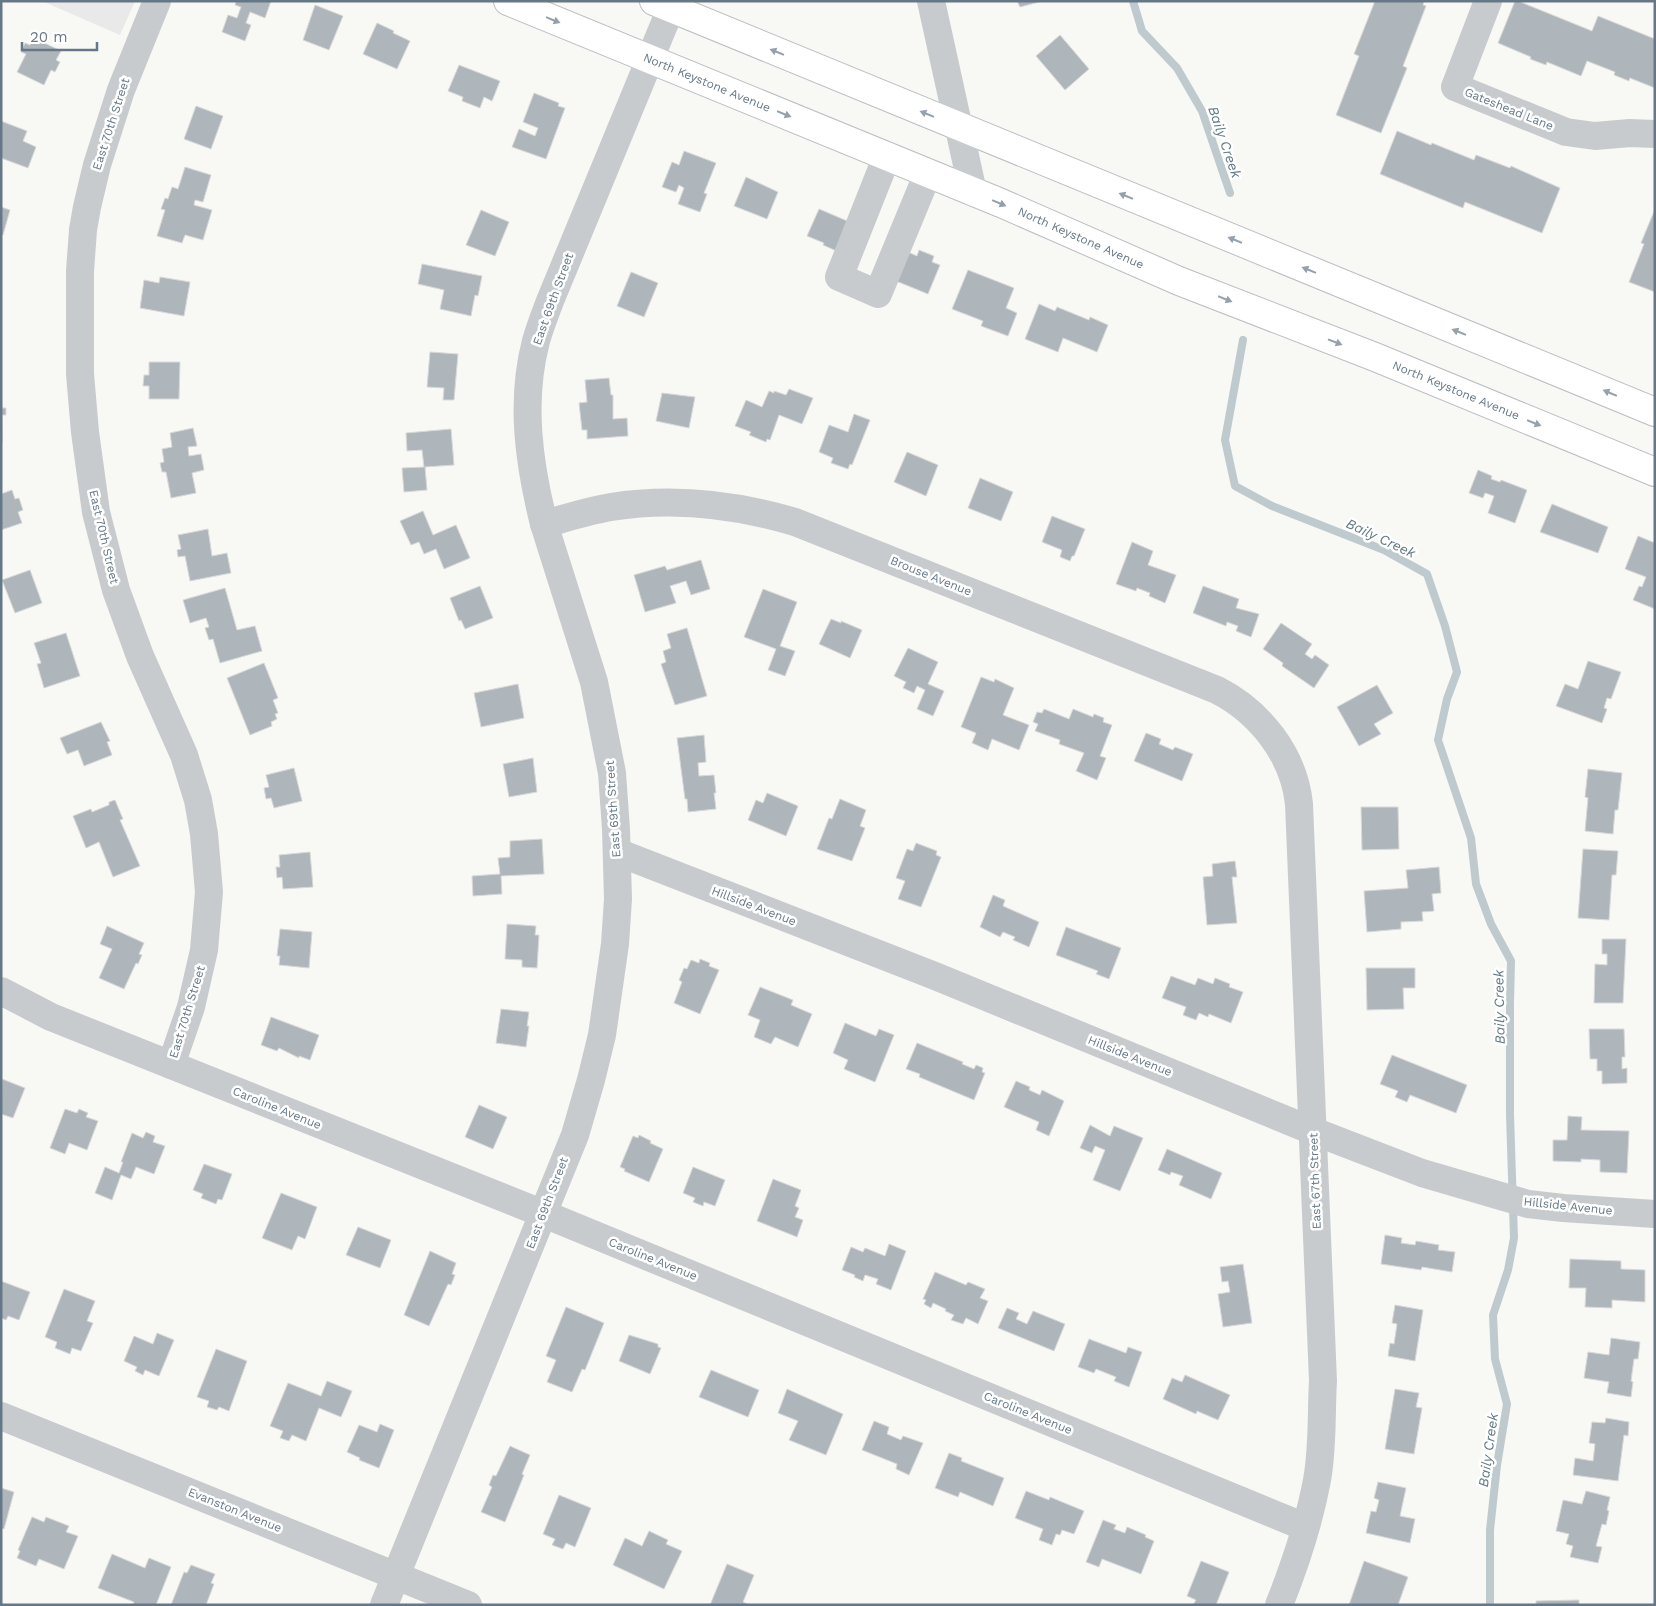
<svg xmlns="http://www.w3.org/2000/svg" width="1656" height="1606" viewBox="0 0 1656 1606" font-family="'Work Sans',sans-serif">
<rect width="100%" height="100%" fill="#f8f8f5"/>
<path fill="#e8e9e8" d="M42 1H135L120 35Z"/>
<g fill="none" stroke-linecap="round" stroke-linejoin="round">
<g stroke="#bfcace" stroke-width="8">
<path d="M1133 1 1142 31 1177 68 1202 111 1230 193"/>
<path d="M1243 340 1225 440 1235 486 1272 506 1384 550 1427 574 1445 626 1457 672 1447 699 1438 740 1471 838 1476 884 1491 924 1511 961 1510 1003V1115L1514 1238 1508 1270 1493 1315 1495 1359 1507 1404 1497 1465 1490 1530V1605"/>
</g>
</g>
<g fill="#aeb6bc" stroke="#d9d9d7">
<path d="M236 1H271L265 18 250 12 246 23 251 25 245 41 222 32 228 15 237 18 241 7 235 5Z"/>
<path d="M1017 1H1043L1020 7Z"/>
<path d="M1375 1H1424L1423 5 1426 6 1403 66 1407 68 1381 133 1336 115 1359 56 1354 54Z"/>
<path d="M1515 1H1518L1592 31 1598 16 1655 39V88L1630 78 1629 81 1614 75 1615 72 1587 61 1581 76 1547 62 1546 65 1530 59 1531 57 1498 43Z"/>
<path d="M315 5 343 16 329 50 303 40Z"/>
<path d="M377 23 394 31 393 33 410 41 397 69 363 54Z"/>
<path d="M1060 35 1089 69 1065 90 1036 56Z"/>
<path d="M34 38 61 51 56 60 60 62 55 72 51 70 44 85 17 72 26 54 21 52 25 43 30 45Z"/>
<path d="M459 65 500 81 492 101 484 97 480 108 462 101 463 97 448 91Z"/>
<path d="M534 93 559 103 558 106 565 108 546 159 512 147 519 129 535 136 538 128 523 122Z"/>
<path d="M196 106 223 116 211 149 184 139Z"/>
<path d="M1 121 27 131 23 141 36 147 28 168 1 158Z"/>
<path d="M1397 131 1431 145 1432 143 1474 160 1476 155 1510 168 1511 166 1560 188 1542 233 1465 202 1463 208 1380 174Z"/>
<path d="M684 151 716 163 704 193 707 194 700 212 678 204 684 188 679 185 676 192 662 187 672 162 679 165Z"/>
<path d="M185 167 211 175 203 202 195 200 194 205 212 210 203 240 185 235 182 243 157 236 165 210 161 209 165 198 168 199 172 187 178 189Z"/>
<path d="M746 177 778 192 767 219 734 206Z"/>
<path d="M1 207 10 210 3 235 1 234Z"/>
<path d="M819 209 852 223 839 252 823 245 824 243 807 236Z"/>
<path d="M1655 209V292L1629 282 1644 244 1641 243Z"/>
<path d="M481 210 509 222 495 256 466 245Z"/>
<path d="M919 250 934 256 932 262 940 265 928 294 896 281 908 252 917 256Z"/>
<path d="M422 264 482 276 478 296 475 295 471 316 440 309 444 290 418 284Z"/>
<path d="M968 270 1014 288 1006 308 1017 313 1008 336 981 326 983 321 952 309Z"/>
<path d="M631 272 658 283 644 317 617 306Z"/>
<path d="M160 277 190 282 184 316 140 308 144 280 159 283Z"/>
<path d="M1039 304 1055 311 1057 307 1089 320 1090 317 1108 325 1097 352 1063 338 1058 352 1025 339Z"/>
<path d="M430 352 458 354 454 400H443L444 388 427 387Z"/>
<path d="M149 362H180L179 399H149V386H143L144 375H149Z"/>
<path d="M609 378 611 395H613V419L627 418 628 436 587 439V430H582L579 403 587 402 585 380Z"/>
<path d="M789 389 813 398 802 424 779 415 770 440 767 439 766 442 749 435 751 432 735 426 746 400 762 407 769 391 774 393V391L786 395Z"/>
<path d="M662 393 695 397 689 428 656 421Z"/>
<path d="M1 396 2 408H6V415H2V443Z"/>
<path d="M854 414 870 420 852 465 850 464 848 469 831 463 833 458 819 452 829 425 848 432Z"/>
<path d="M193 428 197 446 188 447 189 456 201 454 204 470 192 473 196 493 171 498 166 472H162L160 463 164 462 162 449 172 447 170 433Z"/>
<path d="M451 429 454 465 425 467 427 490 404 492 402 468 424 467 422 450 407 451 406 433Z"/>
<path d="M907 452 938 465 926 496 894 482Z"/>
<path d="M1478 470 1492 476 1491 479 1500 482 1501 480 1527 490 1515 523 1488 513 1494 496 1485 493 1483 498 1469 493Z"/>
<path d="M980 478 1013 492 1001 521 968 508Z"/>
<path d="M12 490 15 499 19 498 23 510 18 512 22 523 1 530V494Z"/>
<path d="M1552 504 1608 527 1598 553 1540 532Z"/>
<path d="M423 511 433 535 456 525 470 558 444 569 436 549 424 554 419 542 411 545 400 521Z"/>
<path d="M1052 516 1085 529 1074 556H1072L1070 561 1060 557 1062 550 1042 542Z"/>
<path d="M208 529 212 556 227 553 231 573 190 581 185 556 178 557 177 550 181 549 178 535Z"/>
<path d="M1638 536 1655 543V609L1633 600 1639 586 1642 587 1646 577 1625 569Z"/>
<path d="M1132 542 1153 551 1148 565 1176 575 1165 603 1149 596 1150 593 1137 588 1136 591 1116 584Z"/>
<path d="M701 560 710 589 691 595 686 581 670 586 676 603 645 612 634 575 665 566 667 570Z"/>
<path d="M30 570 42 603 15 613 2 580Z"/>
<path d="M480 586 493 618 465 629 461 620 459 621 450 598Z"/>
<path d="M1203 586 1239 599 1236 608 1259 614 1251 637 1236 631 1238 626 1227 622 1226 626 1193 613Z"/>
<path d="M225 588 237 630 255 626 262 651 220 663 213 639 209 640 205 628 209 627 206 618 190 623 183 600Z"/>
<path d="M763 589 797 602 780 646 795 651 785 676 768 670 776 649 744 637Z"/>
<path d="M831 619 841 623V621L862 630 850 658 819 644Z"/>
<path d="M1281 623 1312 644 1305 654 1312 659 1315 655 1329 665 1314 688 1282 666 1283 663 1263 649Z"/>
<path d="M687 628 707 696 675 705 661 664 666 662 663 651 671 648 667 634Z"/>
<path d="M66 633 80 676 44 688 37 664 41 663 34 643Z"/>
<path d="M908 648 938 662 928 684 944 691 933 716 917 709 925 690 917 686 914 693 903 688 906 682 894 676Z"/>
<path d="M1588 661 1621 672 1611 699 1607 698 1604 708 1607 709 1602 723 1556 706 1565 684 1578 689Z"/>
<path d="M264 663 278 698 273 700 278 713 275 714 277 719 271 722 272 726 250 735 227 678Z"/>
<path d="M981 677 994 682 995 679 1014 688 1003 715 1029 725 1019 750 992 739 988 750 972 743 976 733 961 727Z"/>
<path d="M518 684 524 718 481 727 474 693Z"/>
<path d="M1377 685 1393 713 1374 724 1381 734 1359 746 1337 707Z"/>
<path d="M1044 709 1069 719 1073 709 1093 717 1094 714 1104 718 1103 722 1112 725 1100 756 1106 758 1097 780 1076 771 1084 753 1059 744 1060 740 1035 731 1038 724 1033 722 1037 712 1042 713Z"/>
<path d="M101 722 110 741 107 742 112 755 84 766 78 750 67 754 60 738Z"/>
<path d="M1146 733 1161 739 1159 744 1173 750 1175 747 1193 754 1182 781 1134 761Z"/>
<path d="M704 735 706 762 698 763 699 776 714 775 716 793H714L716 809 688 812 687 799H685L677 738Z"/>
<path d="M533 758 537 792 509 797 503 764Z"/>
<path d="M294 768 302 801 274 808 271 798 266 799 264 788 269 787 266 775Z"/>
<path d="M1588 769 1622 773 1618 810H1615L1613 834 1585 831 1588 798 1585 797Z"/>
<path d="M767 793 798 806 786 836 748 820 756 800 763 803Z"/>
<path d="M840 799 866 810 860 826 865 828 852 861 817 849 829 818 832 819Z"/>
<path d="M115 800 123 819 120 820 140 866 113 877 99 842 86 848 73 816 91 809 92 812 109 805V802Z"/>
<path d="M1361 807H1398L1399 849 1362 850Z"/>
<path d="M542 839 544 874 501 876 502 894 473 896 472 876 500 874 498 858 510 857V841Z"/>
<path d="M916 843 937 851 936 855 941 857 921 907 898 899 905 881 896 878 907 849 913 851Z"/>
<path d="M1583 849 1618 851 1616 875H1612L1609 920 1578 918Z"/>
<path d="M310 852 313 887 283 889 282 877 277 878 276 867H280L279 855Z"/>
<path d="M1235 861 1237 877H1232L1237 923 1207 925 1203 877 1213 876 1212 864Z"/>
<path d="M1439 867 1441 893 1432 894 1434 911 1422 912 1423 921 1401 922V929L1367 932 1364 891 1408 888 1406 870Z"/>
<path d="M993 895 1005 900 1003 906 1039 922 1029 947 1013 940 1015 937 1003 932 1000 937 980 927Z"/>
<path d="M507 924 536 926 535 935H539L537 968 522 967V960L505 959Z"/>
<path d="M107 926 144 943 139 954 142 955 138 964 136 963 124 989 99 978 112 949 100 944Z"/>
<path d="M1066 927 1121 948 1109 979 1096 974 1098 971 1056 955Z"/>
<path d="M280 929 312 932 309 968 279 965 280 956H277Z"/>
<path d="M1602 939H1626L1623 1003H1594L1595 964 1607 965V954H1602Z"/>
<path d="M700 959 710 963 709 966 719 970 700 1014 674 1003 682 982 679 980 684 968 687 969 691 960 699 963Z"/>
<path d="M1366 968H1415V988H1403L1404 1009 1367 1010Z"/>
<path d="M1171 976 1195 985 1198 978 1213 984 1215 978 1230 984 1229 987 1243 992 1231 1023 1209 1014 1208 1017 1199 1013 1196 1020 1183 1015 1186 1007 1162 998Z"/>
<path d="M760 987 793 1000 791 1005 812 1014 798 1047 775 1037 771 1044 754 1037 760 1020 748 1015Z"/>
<path d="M501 1009 529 1012 527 1026H529L526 1047 496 1043Z"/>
<path d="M271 1017 319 1035 310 1060 299 1056V1058L279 1048 277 1051 261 1045Z"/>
<path d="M845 1023 876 1036 879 1029 894 1035 875 1082 844 1069 848 1060 833 1053Z"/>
<path d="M1589 1029H1624L1625 1057H1622V1069L1627 1068V1083L1602 1084V1071H1597V1059H1590Z"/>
<path d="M917 1043 963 1062 962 1064 974 1069 976 1065 983 1068 982 1072 985 1073 974 1100 919 1077 920 1074 906 1069Z"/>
<path d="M1392 1055 1467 1085 1456 1113 1410 1095 1407 1102 1395 1097 1398 1091 1380 1084Z"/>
<path d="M2 1079 25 1088 13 1118 1 1114Z"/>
<path d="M1016 1081 1030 1087 1029 1090 1040 1095 1042 1090 1064 1101 1049 1136 1036 1130 1039 1122 1004 1107Z"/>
<path d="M479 1105 507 1117 493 1149 465 1137Z"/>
<path d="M65 1109 77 1113 79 1109 88 1113 86 1117 98 1121 87 1150 69 1143 65 1154 50 1148Z"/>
<path d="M1568 1116 1582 1117 1581 1130 1629 1131 1627 1173 1600 1172V1160L1581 1159V1162L1553 1161V1140H1567Z"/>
<path d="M1090 1125 1110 1136 1114 1126 1143 1138 1120 1191 1093 1180 1105 1150 1095 1146 1092 1153 1080 1148Z"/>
<path d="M146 1132 155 1136 153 1142 165 1146 154 1174 136 1167 131 1179 121 1175 112 1200 95 1193 105 1167 119 1173 123 1162H121L132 1133 143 1138Z"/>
<path d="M639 1135 651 1141 650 1143 663 1149 649 1182 624 1171 625 1169 620 1167 633 1136 638 1138Z"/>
<path d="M1167 1149 1222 1173 1211 1199 1179 1185 1183 1176 1171 1172 1170 1175 1158 1170Z"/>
<path d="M204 1164 232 1174 222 1200 218 1199 216 1204 201 1198 203 1194 193 1190Z"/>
<path d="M693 1167 725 1180 715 1206 704 1202 703 1206 693 1202 695 1198 683 1193Z"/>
<path d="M773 1179 801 1190 795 1206 799 1208 795 1217 803 1220 797 1237 757 1221Z"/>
<path d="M281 1193 317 1207 305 1239 298 1236 292 1250 262 1238Z"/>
<path d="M358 1227 391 1240 380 1268 346 1255Z"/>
<path d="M1385 1235 1402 1238 1401 1243 1415 1245 1416 1241 1439 1245 1438 1250 1455 1252 1452 1272 1422 1267 1421 1270 1381 1264Z"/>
<path d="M889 1244 906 1251 891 1290 876 1284 878 1279 865 1275 863 1281 854 1277 855 1275 842 1270 851 1247 863 1252 865 1248 885 1256Z"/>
<path d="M430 1251 456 1263 452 1274 455 1275 451 1285 448 1284 429 1326 404 1315Z"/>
<path d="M1570 1259 1621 1261V1269L1645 1270V1302L1612 1300V1308L1585 1307 1586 1288H1569Z"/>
<path d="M1243 1264 1252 1323 1223 1327 1218 1294 1230 1292 1228 1281 1222 1282 1220 1267Z"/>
<path d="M935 1272 966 1285 968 1282 985 1289 980 1298 988 1301 978 1324 966 1318 963 1324 951 1320 954 1315 945 1311 946 1309 933 1303 931 1308 924 1304 926 1300 923 1299Z"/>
<path d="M1 1281 30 1292 19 1320 8 1316 6 1320 1 1318Z"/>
<path d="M64 1289 95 1301 87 1321 93 1323 81 1351 72 1348 70 1354 55 1348 57 1342 45 1337Z"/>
<path d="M1395 1305 1423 1310 1415 1361 1388 1356 1390 1343 1394 1344 1397 1324 1392 1323Z"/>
<path d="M566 1307 604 1323 585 1370 582 1369 572 1392 547 1382 556 1360 546 1356Z"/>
<path d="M1007 1308 1019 1313 1016 1319 1027 1324 1033 1311 1065 1324 1054 1351 998 1328Z"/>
<path d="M157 1333 174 1340 159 1376 145 1370 143 1375 135 1371 137 1367 124 1361 134 1336 153 1344Z"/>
<path d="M629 1335 658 1344V1347L661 1348 650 1374 619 1361Z"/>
<path d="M1611 1338 1640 1342 1638 1359H1634L1631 1381 1633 1382 1631 1397 1607 1393 1609 1382 1584 1378 1588 1352 1609 1355Z"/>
<path d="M1089 1339 1126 1353 1128 1347 1142 1352 1129 1387 1114 1381 1116 1377 1096 1369 1094 1373 1078 1367Z"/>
<path d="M216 1349 247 1361 229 1411 219 1407 217 1410 207 1407 209 1401 197 1397Z"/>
<path d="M711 1370 759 1390 748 1417 699 1397Z"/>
<path d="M1185 1375 1230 1395 1218 1420 1197 1411 1196 1414 1163 1399 1172 1378 1182 1382Z"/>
<path d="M327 1381 352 1391 341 1417 319 1408 306 1441 292 1435 289 1441 280 1438 283 1431 270 1426 288 1383 321 1396Z"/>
<path d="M787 1389 843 1414 826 1455 789 1440 798 1421 778 1413Z"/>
<path d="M1395 1389 1419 1393 1416 1407 1422 1408 1414 1454 1385 1449Z"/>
<path d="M1606 1418 1629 1422 1628 1436 1624 1435 1618 1481 1573 1475 1575 1458 1593 1461 1595 1444 1589 1443 1592 1422 1605 1423Z"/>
<path d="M874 1421 889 1427 887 1434 901 1440 903 1436 923 1443 909 1475 896 1469 897 1464 862 1450Z"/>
<path d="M380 1424 394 1430 379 1468 359 1460 360 1458 347 1452 359 1425 377 1432Z"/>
<path d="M510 1446 530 1455 522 1474 524 1475 505 1522 481 1512 492 1487 489 1485 493 1475 496 1476Z"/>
<path d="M949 1453 962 1458 961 1461 1004 1478 993 1506 960 1492 958 1497 935 1488Z"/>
<path d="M1378 1482 1406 1488 1400 1516 1415 1519 1410 1543 1366 1533 1371 1511 1376 1512 1379 1500 1374 1498Z"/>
<path d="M1 1488 14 1492 4 1529 1 1528Z"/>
<path d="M1026 1491 1049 1500 1050 1497 1084 1511 1074 1534 1062 1530 1060 1535 1056 1534 1052 1545 1039 1540 1043 1529 1015 1518Z"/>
<path d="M1586 1491 1610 1497 1607 1510 1609 1511 1606 1525 1602 1524 1596 1546 1602 1547 1598 1563 1570 1557 1573 1546 1566 1544 1569 1534 1556 1531 1563 1500 1582 1504Z"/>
<path d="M559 1495 591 1508 575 1547 566 1543 563 1549 552 1545 555 1539 543 1534Z"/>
<path d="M32 1517 44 1522 46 1517 69 1526 66 1532 78 1536 64 1569 39 1559 36 1566 17 1558 20 1551 18 1550Z"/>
<path d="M1103 1520 1116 1525 1114 1529 1125 1533 1127 1527 1146 1535 1145 1537 1154 1541 1141 1574 1102 1559 1099 1567 1086 1562Z"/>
<path d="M649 1531 668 1540 666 1544 682 1551 664 1589 613 1565 625 1538 642 1546Z"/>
<path d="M112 1554 145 1568 149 1558 171 1567 156 1605H133L134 1602 98 1588Z"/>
<path d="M1201 1561 1229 1572 1216 1605H1193L1196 1600 1187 1596Z"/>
<path d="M1364 1561 1408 1577 1398 1605H1349Z"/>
<path d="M727 1564 754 1575 743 1602 750 1605H710Z"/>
<path d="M191 1565 215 1574 211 1583 214 1584 206 1605H171L184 1572 187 1573Z"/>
<path d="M1579 1600V1605H1536V1601Z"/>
</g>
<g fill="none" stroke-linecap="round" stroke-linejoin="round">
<g stroke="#babec2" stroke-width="30">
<g id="major">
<path id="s1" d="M508 1 1001 203 1179 281 1375 357 1655 472"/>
<path d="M654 1 1655 412"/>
</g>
</g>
<g stroke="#c8cbce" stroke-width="28">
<path d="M157 1 121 90 97 165 87 207 83 230 80 271V374L85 432 96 512 116 590 140 656 184 755 198 800 204 834 209 892 204 950 191 1007 171 1065"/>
<path d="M931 1 973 192"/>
<path d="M1488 1 1455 87 1566 132 1595 136 1630 133 1655 134"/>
<path d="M887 156 839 277 878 294 928 173"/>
<path d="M544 524C566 518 588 511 611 507 674 497 734 504 795 522L1217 690C1260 712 1294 755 1299 804L1323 1381C1321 1414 1323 1448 1317 1480 1309 1523 1295 1565 1279 1605"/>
<path d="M617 852 935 976 1313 1131 1422 1173 1528 1204 1563 1208 1655 1214"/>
<path d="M1 991 51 1017 544 1214 1305 1527"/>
<path d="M1 1416 468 1605"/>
<path d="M384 1605 575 1135 591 1080 602 1035 615 944 618 899 616 829 612 773 594 682 544 524C529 464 520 402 536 341 540 327 545 314 550 301L671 8"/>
</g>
<use href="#major" stroke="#fff" stroke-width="28"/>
</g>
<defs><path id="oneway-solid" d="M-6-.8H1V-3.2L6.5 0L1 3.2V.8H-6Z" transform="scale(1.25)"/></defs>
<g fill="#94a0ab">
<use href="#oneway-solid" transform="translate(553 20) rotate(22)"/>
<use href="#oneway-solid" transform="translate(777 52) rotate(-158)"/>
<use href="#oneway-solid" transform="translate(784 114) rotate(22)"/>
<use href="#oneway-solid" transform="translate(927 114) rotate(-158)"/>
<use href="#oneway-solid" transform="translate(1126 196) rotate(-158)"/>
<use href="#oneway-solid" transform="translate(999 203) rotate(23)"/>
<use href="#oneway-solid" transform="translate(1235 240) rotate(-158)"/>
<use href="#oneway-solid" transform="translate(1309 270) rotate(-158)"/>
<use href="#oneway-solid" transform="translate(1225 299) rotate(22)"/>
<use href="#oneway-solid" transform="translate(1459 332) rotate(-158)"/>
<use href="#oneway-solid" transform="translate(1335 342) rotate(21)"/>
<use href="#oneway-solid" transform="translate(1610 393) rotate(-157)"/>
<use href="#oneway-solid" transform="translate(1534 423) rotate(22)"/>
</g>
<g text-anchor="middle" stroke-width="5" stroke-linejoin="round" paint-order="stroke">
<g font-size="12" fill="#667887" stroke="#fff">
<text dy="4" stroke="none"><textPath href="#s1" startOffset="215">North Keystone Avenue</textPath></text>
<text transform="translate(1509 109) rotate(22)" y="4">Gateshead Lane</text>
<text transform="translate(111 124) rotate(-72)" y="4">East 70th Street</text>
<text dy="4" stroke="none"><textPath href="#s1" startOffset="620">North Keystone Avenue</textPath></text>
<text transform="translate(553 299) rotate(-70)" y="4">East 69th Street</text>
<text dy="4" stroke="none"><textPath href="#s1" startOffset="1025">North Keystone Avenue</textPath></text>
<text transform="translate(104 537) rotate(77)" y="4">East 70th Street</text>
<text transform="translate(931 576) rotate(22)" y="4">Brouse Avenue</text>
<text transform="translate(613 809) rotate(-94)" y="4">East 69th Street</text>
<text transform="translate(754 906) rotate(21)" y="4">Hillside Avenue</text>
<text transform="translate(187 1012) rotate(-73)" y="4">East 70th Street</text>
<text transform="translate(1130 1056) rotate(22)" y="4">Hillside Avenue</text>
<text transform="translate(277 1108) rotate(22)" y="4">Caroline Avenue</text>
<text transform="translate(1315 1181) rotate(-92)" y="4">East 67th Street</text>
<text transform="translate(547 1203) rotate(-69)" y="4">East 69th Street</text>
<text transform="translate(1568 1206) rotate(6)" y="4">Hillside Avenue</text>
<text transform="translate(653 1259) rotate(22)" y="4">Caroline Avenue</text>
<text transform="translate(1028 1413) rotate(22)" y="4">Caroline Avenue</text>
<text transform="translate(235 1510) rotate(22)" y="4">Evanston Avenue</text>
</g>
<g font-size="14" font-style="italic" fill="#617a83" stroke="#fff">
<text transform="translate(1225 142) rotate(71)" y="5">Baily Creek</text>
<text transform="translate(1381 538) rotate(25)" y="5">Baily Creek</text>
<text transform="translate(1499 1007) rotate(-91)" y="5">Baily Creek</text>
<text transform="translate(1488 1450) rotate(-82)" y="5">Baily Creek</text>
</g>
</g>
<rect width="1656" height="1606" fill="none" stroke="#667887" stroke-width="5"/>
<path d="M22 42v8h75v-8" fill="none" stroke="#667887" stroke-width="2.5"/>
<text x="30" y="42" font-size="15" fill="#667887" stroke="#ffffff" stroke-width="4" paint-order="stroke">20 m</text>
</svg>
